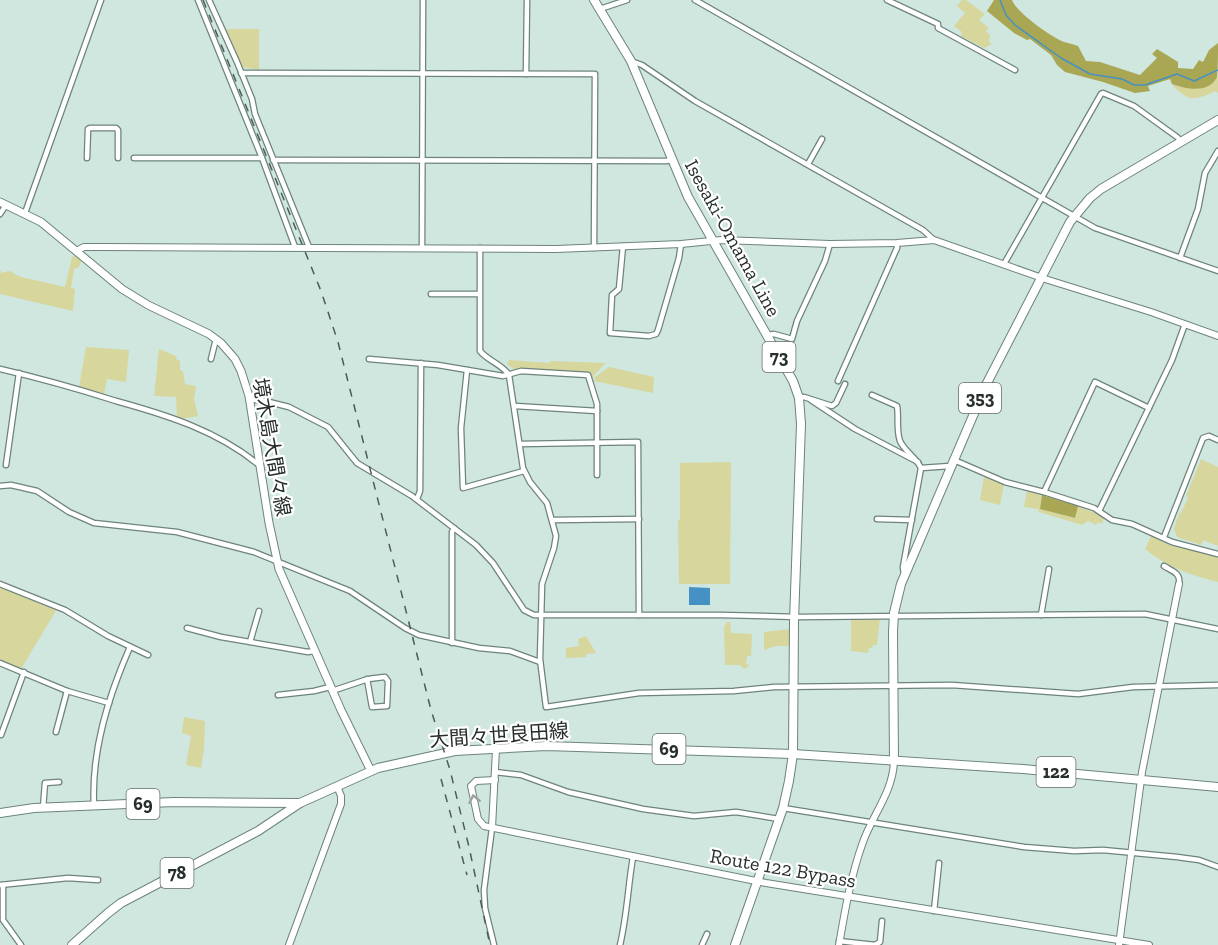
<svg xmlns="http://www.w3.org/2000/svg" width="1218" height="945" viewBox="0 0 1218 945" font-family="'Zilla Slab','Noto Sans JP',serif">
<rect width="100%" height="100%" fill="#cfe7df"/>
<g fill="#d7d69d">
<path d="M962 0H966L985 14 979 20 989 28 986 31 990 35 989 42 992 44 984 48 961 36 962 32 954 26 965 13 957 6Z"/>
<path d="M223 29H259V70L242 67 231 40Z"/>
<path d="M1218 76V93L1216 91C1194 101 1189 102 1172 85L1181 87 1208 85Z"/>
<path d="M76 255 82 260 79 267 74 269 71 288 75 289 73 311 0 294V269L1 273 9 271 21 277 65 287 72 257Z"/>
<path d="M86 347 129 350 126 382 107 379 104 394 79 387Z"/>
<path d="M159 349 176 356 177 360 180 361V370L183 371 185 384 196 386 194 399 198 416 181 419 177 417 176 397 154 396Z"/>
<path d="M509 360 550 363V361L606 363 595 374 592 380 590 373 515 370 507 364Z"/>
<path d="M609 367 654 377 653 393 594 381 595 377Z"/>
<path d="M1201 459 1218 467V546L1203 540 1201 545 1177 537 1174 529 1179 513H1181L1188 498 1186 496Z"/>
<path d="M731 462 730 584H679L678 520H680V463Z"/>
<path d="M984 477 1004 484 1000 505 980 500Z"/>
<path d="M1027 491 1042 495 1040 509 1074 518 1078 506 1104 517 1102 524 1098 522 1096 525 1088 521 1082 525 1039 512 1038 509 1024 507Z"/>
<path d="M1151 536 1169 545 1218 556V582C1190 575 1167 567 1145 549Z"/>
<path d="M0 586 57 609 21 669 0 661Z"/>
<path d="M851 618H880L877 645H873L872 648H869L868 653 851 651Z"/>
<path d="M727 622H730L731 633 752 634 751 656H747L746 664 749 665 748 667 744 669 740 665H725L724 627Z"/>
<path d="M791 629V646H776L764 650V632Z"/>
<path d="M586 636 596 653 586 654V657L566 658V648L579 646 578 639Z"/>
<path d="M184 717 205 721 204 749 201 768 186 765 191 736 182 733Z"/>
</g>
<g fill="#a9a753">
<path d="M994 0H1012C1016 12 1051 37 1064 42 1068 43 1073 44 1078 46L1086 61 1100 62 1140 75 1157 58 1152 54 1157 49 1178 62V68L1193 69 1199 60 1203 62 1209 50 1218 43C1218 53 1218 69 1217 77 1209 94 1185 89 1172 84L1170 79 1148 86 1150 91 1135 93 1103 82 1065 72 1057 65 1051 55 1030 39 1027 40 1014 33 987 11Z"/>
<path d="M1042 495 1078 506 1075 518 1040 509Z"/>
</g>
<path fill="#4691c4" d="M689 587 710 588V605H689Z"/>
<g fill="none" stroke-linecap="round" stroke-linejoin="round">
<path stroke="#4691c4" stroke-width="1.5" d="M1000 0 1006 15 1015 25 1061 58 1090 74 1122 79 1134 85H1145L1177 74 1194 81 1218 70"/>
<g stroke="#6d837c" stroke-width="7">
<g id="minor">
<path d="M198 0 262 158 295 247"/>
<path d="M209 0 237 62 252 99 255 114 309 247"/>
<path d="M695 0 1095 228 1218 271"/>
<path d="M887 0 938 24V28L1015 70"/>
<path d="M600 9 627 0"/>
<path d="M631 61 642 65 695 101 923 230 934 240"/>
<path d="M241 73 595 74 594 248"/>
<path d="M526 74 527 0"/>
<path d="M87 158 88 129 90 128H116L118 130V158"/>
<path d="M134 158H262"/>
<path d="M273 160 666 161 671 160"/>
<path d="M808 164 822 139"/>
<path d="M25 213 101 0"/>
<path d="M0 214 6 205"/>
<path d="M623 246 619 289 612 295 610 333 649 336 656 334 658 330 679 258 681 244"/>
<path d="M422 248 423 0"/>
<path d="M480 248V351C488 361 502 364 509 375L523 468 530 482 547 503 556 536 554 548 542 584 540 659 546 707 639 693 734 691 774 687 952 685 1078 694 1133 687 1218 685"/>
<path d="M1180 258 1198 209 1205 173 1218 151"/>
<path d="M1004 264 1101 94 1103 93 1134 106 1177 137 1181 141"/>
<path d="M431 294H479"/>
<path d="M768 335 774 334 792 339 797 321 825 261 830 244"/>
<path d="M211 359 216 339"/>
<path d="M369 359 438 365 503 376 521 371 588 375 597 404V475"/>
<path d="M0 369C39 378 78 389 116 401 167 415 218 431 259 465"/>
<path d="M467 370 461 428 463 488 524 471"/>
<path d="M838 381 897 248V243"/>
<path d="M872 395 897 406C899 417 896 430 900 441 905 452 916 457 921 468L903 567 904 575"/>
<path d="M799 398 804 397 832 406 836 403 845 384"/>
<path d="M249 400H261L289 407 328 427 357 463 412 496 476 545 493 563 524 610 534 615H721L798 617 1145 614 1218 629"/>
<path d="M811 400 855 429 918 462"/>
<path d="M515 406 597 411"/>
<path d="M520 444 638 442 639 615"/>
<path d="M954 460 1005 482 1044 492 1094 508 1112 520 1132 524 1172 542 1218 554"/>
<path d="M6 465 19 373"/>
<path d="M921 468 950 466"/>
<path d="M0 486 11 485 37 491 69 512 94 523 177 532 254 552 350 591 405 628 419 635 479 648 510 651 540 662"/>
<path d="M1044 492 1095 382 1149 408"/>
<path d="M417 499 420 491 421 363"/>
<path d="M1099 511 1172 360 1185 324"/>
<path d="M877 519 912 520"/>
<path d="M553 520 639 519"/>
<path d="M1164 537 1203 438 1209 436 1218 440"/>
<path d="M1164 566C1172 571 1181 573 1179 584"/>
<path d="M0 584 65 610 108 636 148 655"/>
<path d="M1041 615 1049 569"/>
<path d="M187 628 221 637 308 652 314 651"/>
<path d="M250 642 259 611"/>
<path d="M452 643V532L454 528"/>
<path d="M0 663 67 691 109 703"/>
<path d="M332 691 365 680C371 678 378 678 385 677L388 681 387 706 372 707 367 679"/>
<path d="M278 695 314 691 330 687"/>
<path d="M56 732 67 691"/>
<path d="M1 735 24 672"/>
<path d="M495 772 521 775 568 792 643 809 694 816 736 812 779 819"/>
<path d="M94 806C91 751 108 697 130 647"/>
<path d="M43 808 45 783 59 782"/>
<path d="M783 808 1024 847 1074 851 1103 850 1177 857 1199 860 1218 867"/>
<path d="M492 828 484 890 485 908 494 945"/>
<path d="M0 885 68 878 98 880"/>
<path d="M3 885V920L21 945"/>
<path d="M934 911 939 863"/>
<path d="M839 941 875 945"/>
<path d="M620 945C627 916 628 886 633 857"/>
<path d="M702 945 707 934"/>
<path d="M875 945 880 942 882 921"/>
</g>
</g>
<g stroke="#6d837c" stroke-width="8">
<g id="tertiary">
<path d="M76 251 84 247H101L556 249 681 244 721 240 830 244 897 243 934 240 1045 279 1151 312 1218 336"/>
<path d="M495 780 476 781 471 786 478 819 484 826 766 883 1149 945"/>
<path d="M492 828 496 749"/>
<path d="M289 945 341 804V796L337 786"/>
<path d="M839 945C845 910 851 875 863 842 873 814 893 792 894 761"/>
<path d="M1119 945 1142 772 1179 584"/>
</g>
</g>
<g stroke="#6d837c" stroke-width="9">
<path id="secondary" d="M0 202 41 222 122 289 148 305 209 334 221 343 235 359 241 371 249 396 269 523 279 569 341 710 371 771"/>
</g>
<g stroke="#6d837c" stroke-width="10">
<g id="primary">
<path d="M0 813 34 808 174 802 300 803 378 768 455 751 546 746 793 754 794 621 801 424 799 398 793 381 688 197 631 61 594 0"/>
<path d="M72 945 108 913 121 903 258 831 300 803"/>
</g>
</g>
<g stroke="#6d837c" stroke-width="10">
<g id="trunk">
<path d="M894 761 893 632 894 613 901 584 987 383 1070 222 1090 198 1101 189 1218 120"/>
<path d="M735 945 783 808 789 781 793 754 1023 769 1218 787"/>
</g>
</g>
<use href="#minor" stroke="#fff" stroke-width="4.5"/>
<use href="#tertiary" stroke="#fff" stroke-width="6"/>
<use href="#secondary" stroke="#fff" stroke-width="7"/>
<use href="#primary" stroke="#fff" stroke-width="8"/>
<use href="#trunk" stroke="#fff" stroke-width="8"/>
<g stroke="#4e5b56" stroke-width="1.5" stroke-dasharray="8 8" stroke-linecap="butt">
<path d="M203 0 321 291 338 342 431 710 450 770 469 847 490 945"/>
<path d="M441 779 467 875"/>
</g>
</g>
<defs><path id="oneway-chevron" d="M-2-3.5L2.5 0L-2 3.5" fill="none" stroke-width="1.6" stroke-linecap="round" stroke-linejoin="round" transform="scale(1.5)"/></defs>
<use stroke="#9da1a0" href="#oneway-chevron" transform="translate(474 799) rotate(-102)"/>
<g text-anchor="middle" stroke-width="4.5" stroke-linejoin="round" paint-order="stroke">
<g fill="#fff" stroke="#676d6b" stroke-width="1.5">
<rect x="762.5" y="342" width="33" height="30" rx="4.5"/>
<rect x="959" y="383" width="42" height="30" rx="4.5"/>
<rect x="652.5" y="734" width="33" height="30" rx="4.5"/>
<rect x="1036.5" y="757" width="39" height="30" rx="4.5"/>
<rect x="126.5" y="789" width="33" height="30" rx="4.5"/>
<rect x="160.5" y="858" width="33" height="30" rx="4.5"/>
</g>
<g font-size="18" font-weight="bold" fill="#262f2c">
<text x="779" y="363">73</text>
<text x="980" y="404">353</text>
<text x="669" y="755">69</text>
<text x="1056" y="778">122</text>
<text x="143" y="810">69</text>
<text x="177" y="879">78</text>
</g>
<g font-size="20" fill="#262f2c" stroke="#fff">
<text transform="translate(733 238) rotate(61)" y="7">Isesaki-Omama Line</text>
<text transform="translate(272 447) rotate(80)" y="7">境木島大間々線</text>
<text transform="translate(499 735) rotate(-4)" y="7">大間々世良田線</text>
<text transform="translate(783 868) rotate(10)" y="7">Route 122 Bypass</text>
</g>
</g>
</svg>
